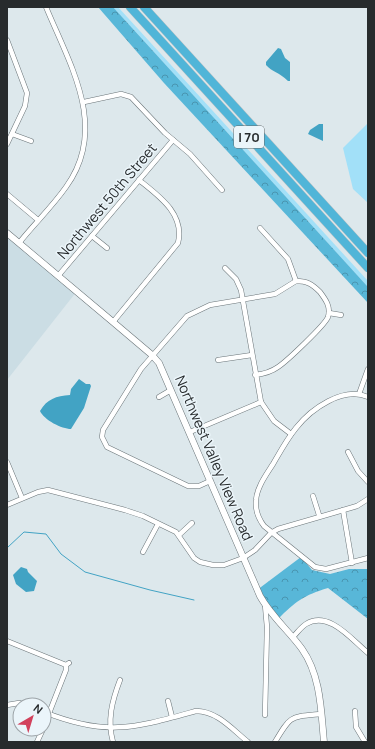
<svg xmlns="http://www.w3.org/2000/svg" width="375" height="749" viewBox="0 0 375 749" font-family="Manrope,sans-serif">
<defs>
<pattern id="forest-crowns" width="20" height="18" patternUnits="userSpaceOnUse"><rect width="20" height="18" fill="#58b7d8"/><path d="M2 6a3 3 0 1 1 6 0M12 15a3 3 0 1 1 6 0" fill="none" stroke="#4995b0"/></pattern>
</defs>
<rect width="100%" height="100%" fill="#dde8ec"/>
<path fill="#cbdde4" d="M7 233 77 291 7 380Z"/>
<g fill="#a2e0f8">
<path d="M113 7H118L368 281V287Z"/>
<path d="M368 123V203L353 189 343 148Z"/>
</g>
<g fill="url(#forest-crowns)">
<path d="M98 7H113L368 287V303L164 83Z"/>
<path d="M301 557 312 570 330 574 349 569H368V619L328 588C304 595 295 602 278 619L257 590Z"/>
</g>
<g fill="#42a3c4">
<path d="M278 48 281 49 285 58 290 62V81H288C279 72 272 72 266 65V62Z"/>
<path d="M319 124H323V141L308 134 310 130Z"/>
<path d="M79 379 86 384H90L91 386 84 408 71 429C62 429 44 420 40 411 47 399 56 396 70 395L71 389Z"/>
<path d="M21 567 27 569 28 572 37 581 34 591 26 592 16 584 13 575Z"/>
</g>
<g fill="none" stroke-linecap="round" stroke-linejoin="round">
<path stroke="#42a3c4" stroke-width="1" d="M7 548 24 532 46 534 61 554 85 572 150 590 194 600"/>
<g stroke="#6b7579" stroke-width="5.5">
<g id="street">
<path d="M7 40 27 93 25 106 7 144"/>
<path d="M84 102 121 94 131 97 165 133 190 154 222 190"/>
<path d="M12 134 31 141"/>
<path d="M7 194 38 220"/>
<path d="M260 228 288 259 296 281"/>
<path d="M92 236 107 248"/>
<path d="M19 243C34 224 52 207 66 187 109 128 70 65 46 7"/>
<path d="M225 268 236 279 241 290 261 402 274 421 291 434"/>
<path d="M58 276 173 140"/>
<path d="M329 313 341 315"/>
<path d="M113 322 178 243C185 214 159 196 139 180"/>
<path d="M218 360 252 355"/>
<path d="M359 394 368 369"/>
<path d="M159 397 171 390"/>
<path d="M368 397C343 386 311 409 296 428 287 439 280 452 273 464 266 475 257 487 256 500 255 510 258 518 264 526L315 567 326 569 368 558"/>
<path d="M190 432 261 402"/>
<path d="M348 452 358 471 368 482"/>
<path d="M7 462 22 498"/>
<path d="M210 481 199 486H188L107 447 102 437 103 430 141 369 187 316 210 305 275 294 296 281C307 281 312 284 320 292 326 300 331 307 328 317 325 325 287 361 278 367 271 372 264 374 255 375"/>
<path d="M313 496 319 515"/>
<path d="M7 505 38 492 48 490 125 510 143 516 176 532 194 558 200 562 213 565H224L243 558 255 550 271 533 278 529 357 506 368 499"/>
<path d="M343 510 352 563"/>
<path d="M179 535 192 523"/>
<path d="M143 552 158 524"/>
<path d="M293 637C297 633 301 627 306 624 329 610 352 640 368 653"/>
<path d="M7 641 66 665 69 663"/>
<path d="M168 701 172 717"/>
<path d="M7 705 19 703 26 705"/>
<path d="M355 711 356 727 365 742"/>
<path d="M44 712C107 737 134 728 196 711 217 711 232 729 248 742"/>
<path d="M265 715 267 627 265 605"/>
<path d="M44 726 66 670V665"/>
<path d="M37 742 43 729"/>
<path d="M113 742C107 720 112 701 120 680"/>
<path d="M275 742C291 715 290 717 321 714"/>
</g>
</g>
<g stroke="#6b7579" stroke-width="7">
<path id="secondary" d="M7 233 113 322 152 355 159 363 260 596C271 616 289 631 302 649 321 676 321 711 324 742"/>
</g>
<g stroke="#c3c4c4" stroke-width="9">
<g id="highway">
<path d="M130 7 368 268"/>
<path d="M144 7 368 253"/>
</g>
</g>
<use href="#street" stroke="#fff" stroke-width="4.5"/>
<use href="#secondary" stroke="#fff" stroke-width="6"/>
<use href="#highway" stroke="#50b5d8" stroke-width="8"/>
</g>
<g text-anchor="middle" stroke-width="3" stroke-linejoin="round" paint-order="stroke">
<rect fill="#ebf5fa" stroke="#62686a" stroke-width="1" x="234" y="126" width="30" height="22" rx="3"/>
<g font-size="13" font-weight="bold" fill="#272b2d">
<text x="249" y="142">I 70</text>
</g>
<g font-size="14" fill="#272b2d" stroke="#ebf5fa">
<text transform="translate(107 201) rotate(-50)" y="5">Northwest 50th Street</text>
<text transform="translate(214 458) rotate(67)" y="5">Northwest Valley View Road</text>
</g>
</g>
<rect width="375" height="749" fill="none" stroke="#272b2d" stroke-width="16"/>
<g transform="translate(32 717) rotate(38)"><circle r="19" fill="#ebf5fa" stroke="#9da4a8"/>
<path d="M0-3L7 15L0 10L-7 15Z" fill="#d2415c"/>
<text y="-6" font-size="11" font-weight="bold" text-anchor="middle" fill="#272b2d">N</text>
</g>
</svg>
